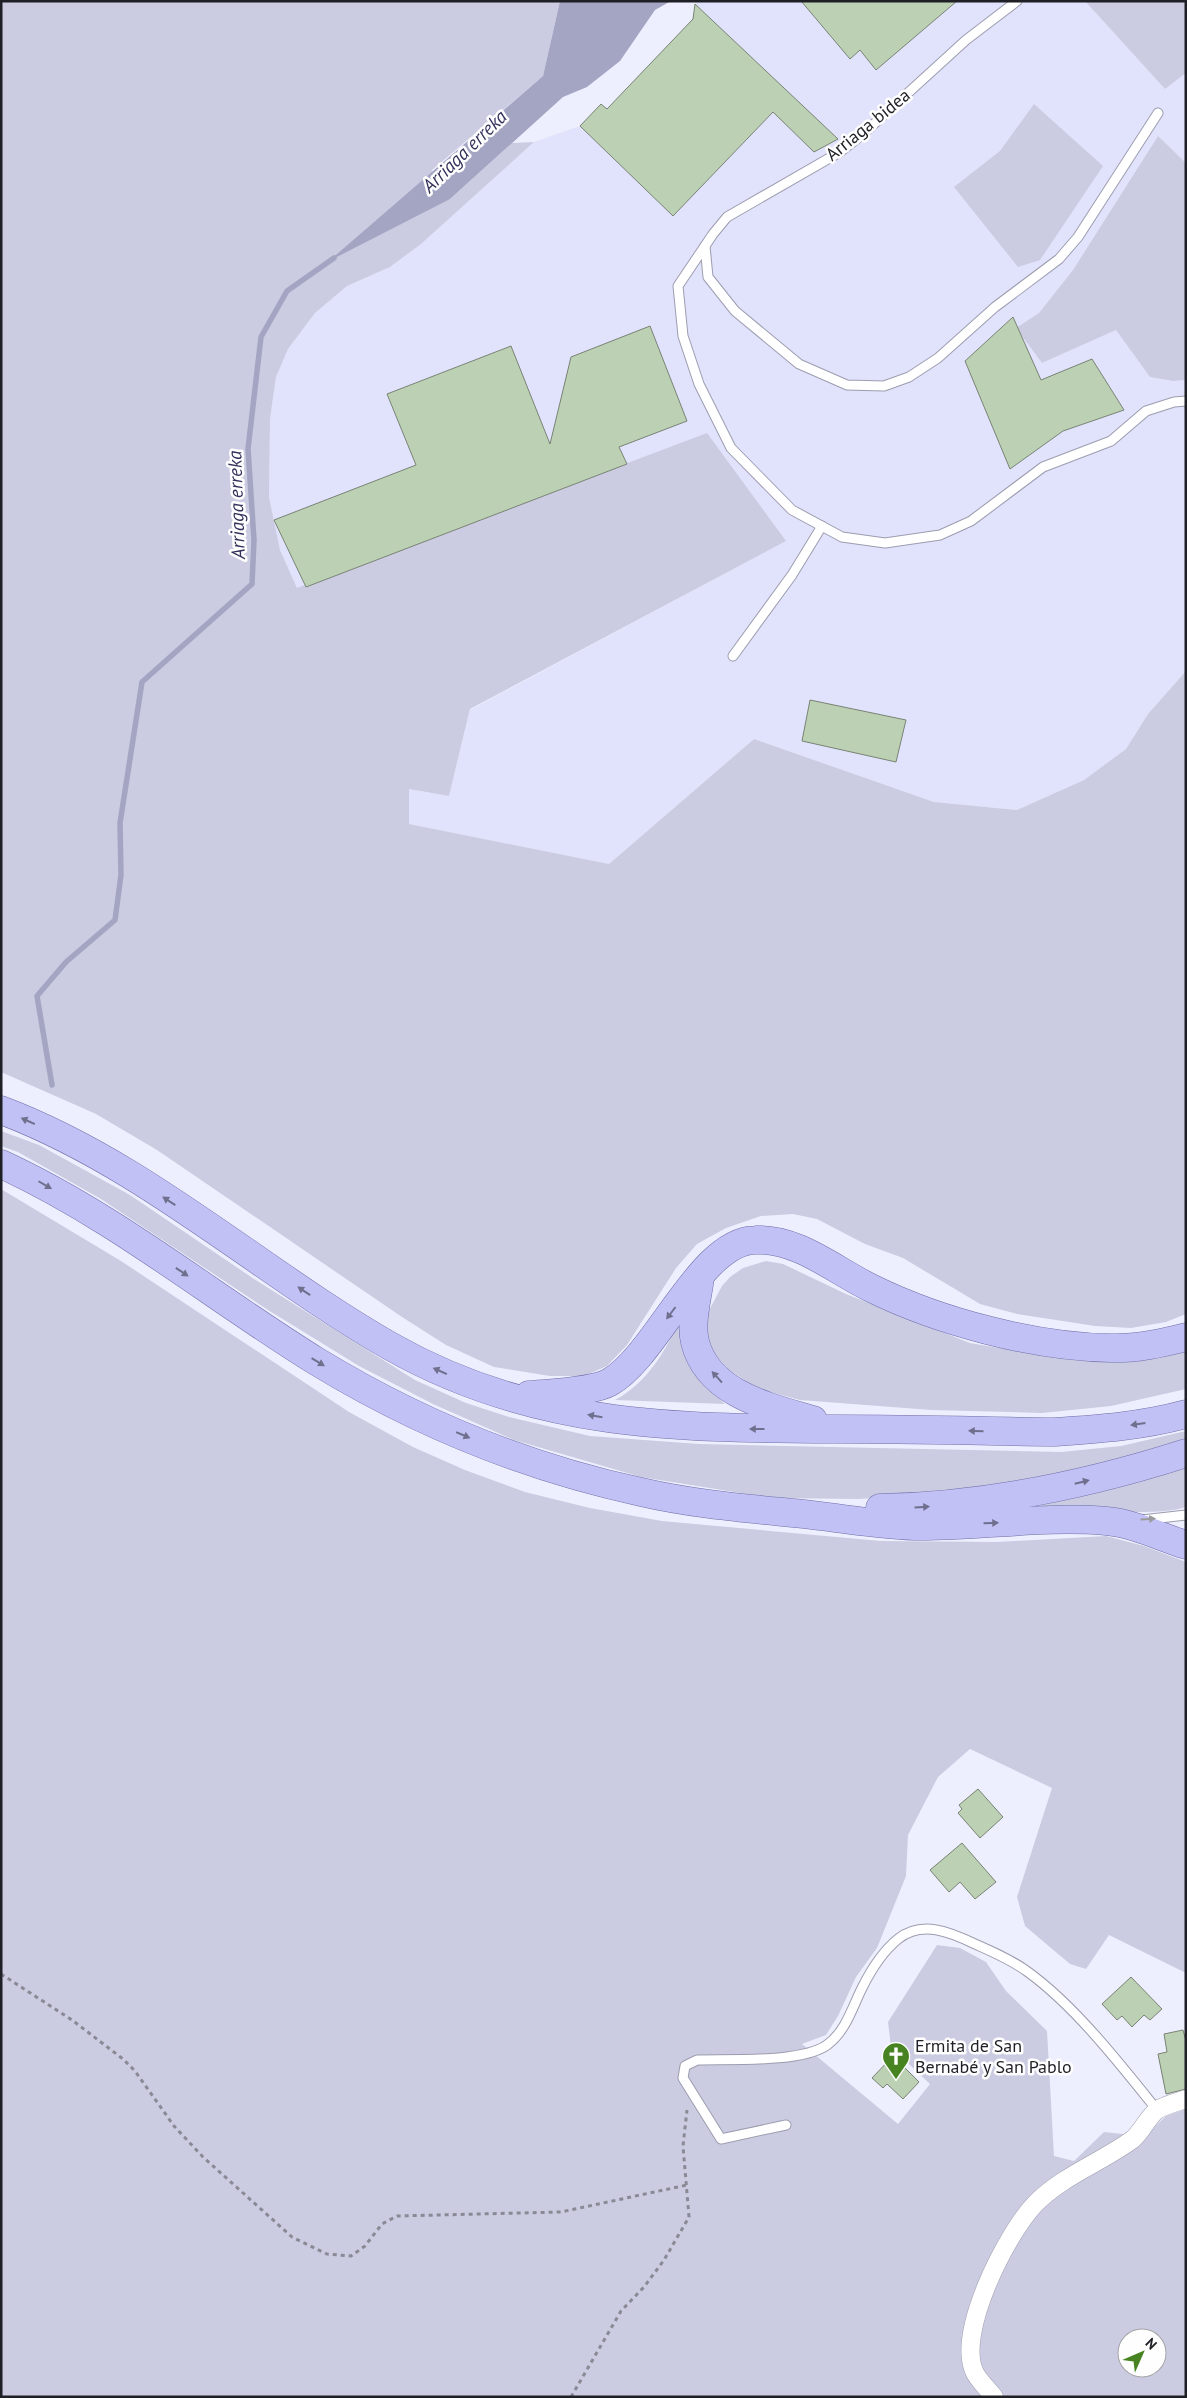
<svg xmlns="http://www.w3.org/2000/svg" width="1187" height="2398" viewBox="0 0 1187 2398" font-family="'PT Sans',sans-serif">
<rect width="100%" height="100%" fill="#eeeffe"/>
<path fill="#e1e2fc" d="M696 1H1085L1165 89 1186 73V163L1158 136 1073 270 1039 313 1016 328 1042 363 1116 330 1150 377 1173 381 1186 380V671L1148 714 1126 749 1084 780 1017 810 934 802 754 739 609 864 409 824 408 789 449 796 470 710 786 541 297 588 280 550 269 497 270 419 276 377 288 349 315 313 347 286 390 267 421 244 534 142 580 126 601 104 607 109 693 19Z"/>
<g fill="#cbcce1" fill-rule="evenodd">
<path d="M1 1H560L543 76 432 170 450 199 512 143 534 142 421 244 390 267 347 286 315 313 288 349 276 377 270 419 269 497 280 550 297 588 707 433 786 541 470 709 449 796 409 789V824L609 864 754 739 934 802 1017 810 1084 780 1126 749 1148 714 1186 671V1314L1166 1322 1131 1328 1095 1326 1017 1314 980 1304 903 1258 865 1244 817 1219 793 1214 761 1216 726 1228 697 1244 676 1268 627 1345 607 1366 584 1376H550L494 1367 446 1345 402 1317 157 1150 96 1114 1 1072Z"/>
<path d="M1085 1H1186V73L1165 89Z"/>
<path d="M1034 104 1103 166 1040 260 1018 267 954 187 1000 151Z"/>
<path d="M1158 136 1186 163V380L1173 381 1150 377 1116 330 1042 363 1016 328 1039 313 1073 270Z"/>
<path d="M1 1131 39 1145 130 1195 254 1279 415 1380 466 1403 509 1417 590 1436 699 1444 1061 1452 1121 1446 1186 1431V1439L1147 1454 999 1490 859 1499 771 1498 641 1477 514 1440 433 1404 359 1366 268 1310 101 1199 18 1152 1 1146Z"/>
<path d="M1 1189 121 1261 349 1412 413 1447 465 1470 525 1492 590 1508 662 1521 881 1541 997 1542 1106 1536 1144 1546 1186 1562V1973L1109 1935 1086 1969 1070 1964 1025 1926 1017 1897 1052 1788 970 1749 938 1777 908 1835 906 1876 877 1948 856 1977 838 2016 826 2035 802 2044 898 2124 930 2084 891 2047 888 2022 937 1945 960 1948 986 1962 1006 1991 1047 2031 1054 2156 1074 2161 1104 2132 1123 2134 1151 2130 1166 2116 1186 2109V2397H1ZM1127 2338H1157V2368H1127Z"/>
<path d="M766 1261 783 1264 846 1294 970 1343 1058 1358 1143 1360 1186 1350V1389L1111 1406 1042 1413 931 1410 800 1400 756 1388 728 1369 712 1351 707 1332V1314L722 1286 730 1277 743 1268Z"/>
<path d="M682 1315 707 1387 725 1404 615 1400C649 1382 667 1348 682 1315Z"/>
<path d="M1186 1468V1507C1153 1518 1073 1508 1036 1507Z"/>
</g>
<path fill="#a4a5c3" d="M560 1H671L655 10 620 61 587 87 563 97 450 199 329 261 543 76Z"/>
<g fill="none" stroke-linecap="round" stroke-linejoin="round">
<path stroke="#a4a5c3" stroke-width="5.5" d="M52 1085 37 996 66 962 115 920 121 875 120 823 142 682 252 584 254 540 248 449 261 337 287 291 334 258"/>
</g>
<g fill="#bcd0b4" stroke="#798374">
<path d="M801 1H957L876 70 860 50 850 59Z"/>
<path d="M695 4 838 139 814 152 773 112 673 216 580 126 601 104 607 109 693 19Z"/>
<path d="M1013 317 1041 380 1092 359 1124 410 1063 431 1010 469 965 361Z"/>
<path d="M650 326 687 421 619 447 627 464 306 587 274 520 416 465 387 394 511 346 550 444 571 357Z"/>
<path d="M810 700 906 720 896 762 802 741Z"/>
<path d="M978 1789 1003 1817 980 1838 958 1813 962 1809 959 1805Z"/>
<path d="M962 1843 996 1882 975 1899 960 1882 949 1892 930 1870Z"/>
<path d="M1131 1977 1162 2009 1150 2020 1144 2015 1132 2027 1122 2016 1117 2020 1102 2004Z"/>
<path d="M1183 2030 1186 2041V2089L1166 2094 1158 2054 1167 2052 1164 2034Z"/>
<path d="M893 2056 919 2082 903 2099 887 2084 883 2088 872 2078Z"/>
</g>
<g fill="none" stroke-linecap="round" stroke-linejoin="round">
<g stroke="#9c9daf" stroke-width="11">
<g id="service">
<path d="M1017 1 966 40 863 134 840 152 727 217 713 234 678 286 683 336 699 384 731 448 792 510 842 537 885 543 940 535 971 521 1043 467 1111 441 1146 411 1174 402 1186 401"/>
<path d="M705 246 708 277 735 311 799 364 847 385 884 386 909 377 938 358 995 307 1059 259 1078 237 1158 113"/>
<path d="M733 656 792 575 822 526"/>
<path d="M1142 1520 1186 1515"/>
<path d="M786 2125 721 2139 683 2078 685 2066 697 2060C729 2059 802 2063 827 2045 846 2031 852 2008 862 1988 870 1972 883 1951 898 1939 922 1920 950 1932 975 1944 993 1952 1012 1960 1028 1972 1075 2006 1121 2065 1157 2110"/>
</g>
</g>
<g stroke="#9c9daf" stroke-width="19">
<path id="minor" d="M994 2397C988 2389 979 2381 975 2373 955 2334 1007 2233 1035 2204 1062 2176 1102 2162 1133 2139 1142 2131 1148 2117 1157 2110 1165 2105 1177 2102 1186 2099"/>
</g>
<g stroke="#6f6ea9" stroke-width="29">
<g id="primary">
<path d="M1 1110C144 1164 259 1271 390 1346 534 1428 677 1428 838 1429 910 1429 982 1431 1054 1432 1098 1429 1143 1426 1186 1414"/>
<path d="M1 1164C114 1216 211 1296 316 1361 416 1422 526 1467 641 1492 697 1505 755 1509 812 1515 848 1519 885 1526 921 1526 982 1526 1045 1516 1106 1521 1133 1523 1161 1537 1186 1545"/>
<path d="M700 1277C698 1296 690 1322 695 1342 708 1394 769 1407 813 1420"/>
<path d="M529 1395C549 1393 593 1392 610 1382 657 1355 700 1241 755 1240 798 1238 834 1270 871 1288 940 1322 1035 1347 1111 1348 1136 1349 1162 1343 1186 1337"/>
<path d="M880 1508C985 1506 1086 1485 1186 1453"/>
</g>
</g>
<g stroke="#898a95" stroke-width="3" stroke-dasharray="4 4" stroke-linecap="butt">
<path d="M1 1974 72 2020 123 2059 135 2071 174 2126 203 2157 292 2237 327 2254 351 2256 365 2246 382 2224 397 2216 561 2212 687 2185"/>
<path d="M571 2397 621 2311 644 2287 664 2260 689 2217 683 2146 687 2110"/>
</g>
<use href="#service" stroke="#fff" stroke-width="9"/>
<use href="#minor" stroke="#fff" stroke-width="18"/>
<use href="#primary" stroke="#c2c1f5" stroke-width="28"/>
</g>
<defs><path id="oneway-solid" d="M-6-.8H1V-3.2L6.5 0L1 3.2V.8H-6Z" transform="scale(1.25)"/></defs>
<g fill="#70708e">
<use href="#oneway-solid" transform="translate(28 1121) rotate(-156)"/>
<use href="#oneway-solid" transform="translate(45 1185) rotate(30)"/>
<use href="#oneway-solid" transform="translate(169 1201) rotate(-147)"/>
<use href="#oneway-solid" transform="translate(182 1272) rotate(34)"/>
<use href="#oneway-solid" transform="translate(304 1291) rotate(-146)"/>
<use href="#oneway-solid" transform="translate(671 1313) rotate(127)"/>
<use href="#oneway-solid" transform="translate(318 1362) rotate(31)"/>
<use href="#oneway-solid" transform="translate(440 1371) rotate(-156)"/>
<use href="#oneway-solid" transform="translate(717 1377) rotate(-132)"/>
<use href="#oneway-solid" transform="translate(595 1416) rotate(-170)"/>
<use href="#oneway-solid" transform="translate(1138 1424) rotate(172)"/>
<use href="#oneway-solid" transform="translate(757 1429) rotate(180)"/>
<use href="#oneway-solid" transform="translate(976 1431) rotate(-179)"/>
<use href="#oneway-solid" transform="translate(463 1435) rotate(23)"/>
<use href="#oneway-solid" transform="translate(1082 1482) rotate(-14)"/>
<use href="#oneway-solid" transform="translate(922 1507) rotate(-3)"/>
<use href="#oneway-solid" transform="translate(991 1523) rotate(-2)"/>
</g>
<use fill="#9a9a9d" href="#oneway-solid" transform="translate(1148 1519) rotate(-4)"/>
<defs>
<g id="church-pin" transform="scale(1.4375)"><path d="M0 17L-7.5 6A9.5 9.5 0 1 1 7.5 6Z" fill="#478421" stroke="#fefefe"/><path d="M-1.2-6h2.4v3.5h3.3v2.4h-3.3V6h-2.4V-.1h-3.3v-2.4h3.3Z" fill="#fff"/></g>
</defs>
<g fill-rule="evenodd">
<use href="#church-pin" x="896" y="2056"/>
</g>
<g text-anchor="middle" stroke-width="5" stroke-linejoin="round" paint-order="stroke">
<g font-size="18" fill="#1f1f26" stroke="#fefefe">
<text transform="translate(868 125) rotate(-39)" y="6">Arriaga bidea</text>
</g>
<g font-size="18" fill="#1f1f26" stroke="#fefefe" text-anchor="start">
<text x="915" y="2052">Ermita de San<tspan x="915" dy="21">Bernabé y San Pablo</tspan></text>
</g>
<g font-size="19" font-style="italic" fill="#34315c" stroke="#fefefe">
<text transform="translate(464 151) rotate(-44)" y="7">Arriaga erreka</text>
<text transform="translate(236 505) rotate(-92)" y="7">Arriaga erreka</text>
</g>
</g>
<rect width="1187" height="2398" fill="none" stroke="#1f1f26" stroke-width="5"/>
<g transform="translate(1142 2353) rotate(45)"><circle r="24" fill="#fefefe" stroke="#a5a5a8"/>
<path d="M0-4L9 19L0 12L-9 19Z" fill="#478421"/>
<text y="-8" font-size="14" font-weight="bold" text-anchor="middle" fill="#1f1f26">N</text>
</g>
</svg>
